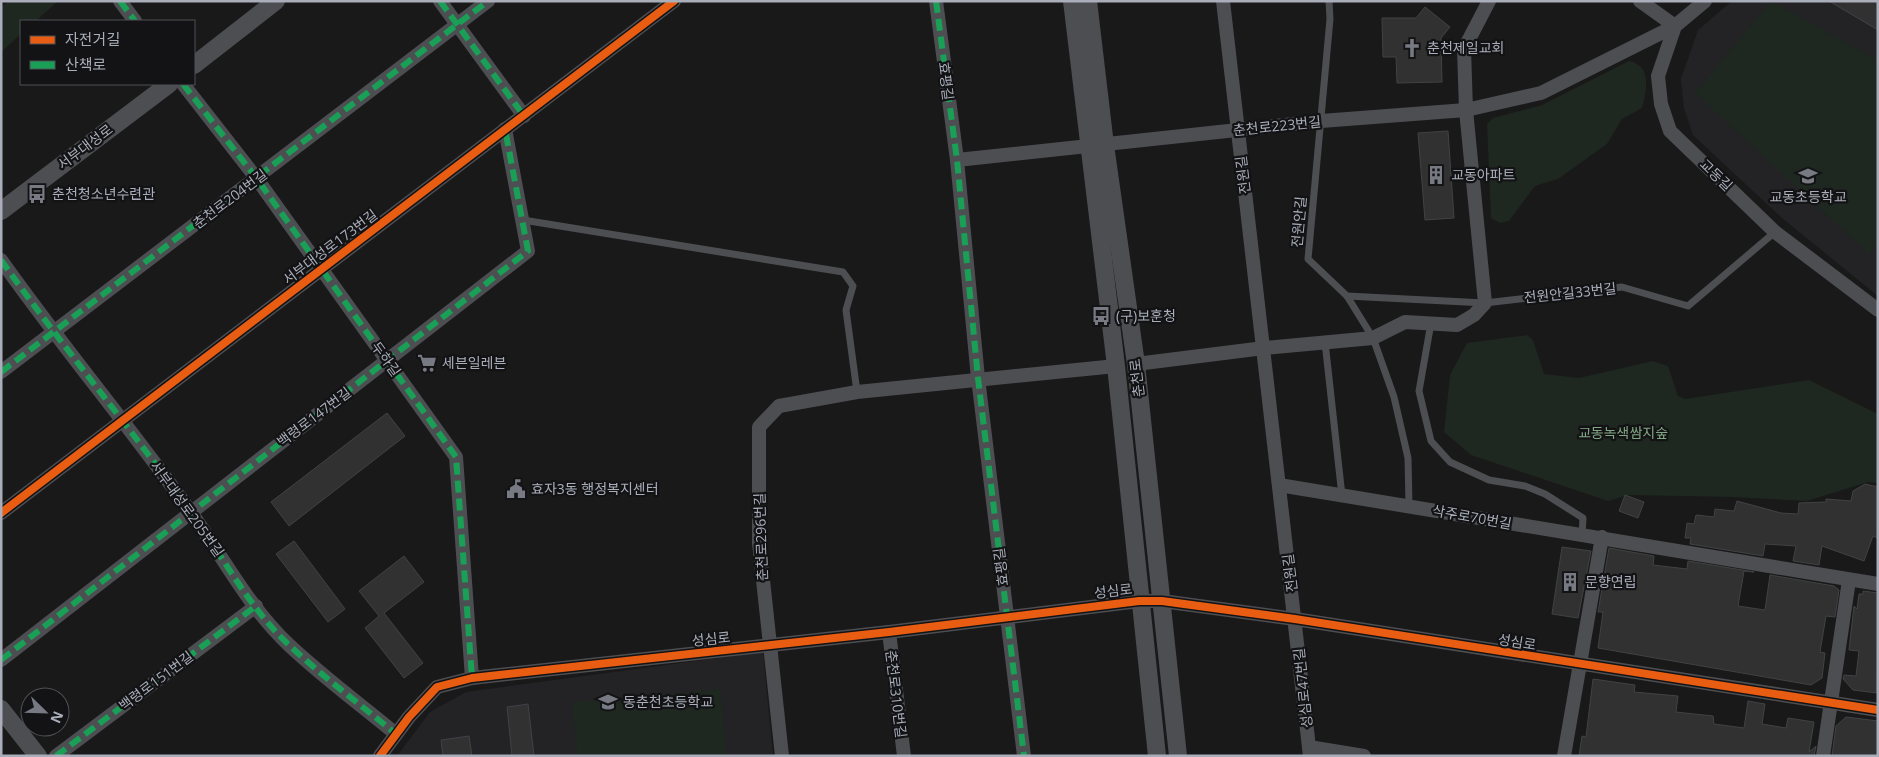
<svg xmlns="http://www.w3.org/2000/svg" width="1879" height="757" viewBox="0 0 1879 757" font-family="'Open Sans','Noto Sans KR',sans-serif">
<rect width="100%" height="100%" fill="#191919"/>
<g fill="#232325">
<path d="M1732 1H1878V296L1782 218 1693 135 1684 108 1681 79 1698 30Z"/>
<path d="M763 652 773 756H397L430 712 466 692Z"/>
</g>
<g fill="#1e2720">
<path d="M9 1H58L36 21H21V34L1 52V7Z"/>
<path d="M1771 1 1878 60V239L1869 254 1695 93Z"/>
<path d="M1629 61C1652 66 1647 89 1642 108L1622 119 1607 144 1558 179 1535 186 1509 221 1500 223 1491 218 1487 124 1493 118 1542 105Z"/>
<path d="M1527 335 1533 340 1544 374 1579 378 1653 361 1668 366 1678 396 1685 399 1809 380 1878 414V483L1868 482 1807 501 1733 497 1629 495 1608 501 1471 455 1444 432 1450 375 1467 343Z"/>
<path d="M720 689 727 756H577L572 702Z"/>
</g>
<g fill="#313131" stroke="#414245">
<path d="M1829 1H1878V30Z"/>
<path d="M1425 7 1450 27 1441 38 1442 82 1397 83 1396 57H1383L1382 18H1416Z"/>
<path d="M1448 131 1454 218 1425 220 1418 133Z"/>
<path d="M387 413 405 436 289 526 271 502Z"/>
<path d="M1865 484 1878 487V538L1873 536 1864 561 1822 546 1819 565 1793 561 1796 546 1765 544 1763 556 1690 544 1691 538H1685L1687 523 1694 524 1696 515 1714 517 1715 509 1734 511 1737 501 1781 513 1798 514 1799 503 1826 502V499L1851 501 1853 491Z"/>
<path d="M1625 495 1644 502 1638 518 1619 511Z"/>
<path d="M294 541 345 609 328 622 276 554Z"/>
<path d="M1562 547 1591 551 1578 618 1552 614Z"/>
<path d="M1609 548 1654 556 1653 565 1687 569 1688 561 1754 572 1744 571 1738 606 1765 610 1770 575 1834 586 1839 590 1835 617 1826 616 1820 652 1825 653 1822 678 1811 685 1598 648 1603 612H1598Z"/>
<path d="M404 556 424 582 384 613 423 663 404 678 365 628 379 616 359 591Z"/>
<path d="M1863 591 1878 593 1877 693 1853 690 1843 679 1844 675 1856 676 1859 651 1849 650 1854 606 1857 609 1859 594H1863Z"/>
<path d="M1593 679 1635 685 1634 692 1678 696 1676 712 1713 716 1714 724 1744 728 1748 701 1765 704 1762 724 1786 728 1788 718 1814 722 1809 752 1816 746 1814 756H1579L1582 736 1586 737Z"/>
<path d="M528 704 534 756H512L507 707Z"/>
<path d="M1846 717 1878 721V756H1832L1836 726Z"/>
<path d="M469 736 472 756H443L441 740Z"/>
</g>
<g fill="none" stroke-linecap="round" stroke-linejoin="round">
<g stroke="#4d4e52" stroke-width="7">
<path d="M1329 1 1330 19 1308 259 1347 296 1373 338 1394 397 1408 458 1409 506"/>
<path d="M523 220 843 272 853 286 846 310 857 392"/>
<path d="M1347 296 1485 303 1622 287 1688 306 1775 232"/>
<path d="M1431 323 1419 391 1431 441 1450 462 1489 480 1525 486 1545 494 1583 518 1582 535"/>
<path d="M1325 342 1342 496"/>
</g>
<g stroke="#4d4e52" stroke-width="14">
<path d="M120 1 135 21"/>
<path d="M440 1 524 116"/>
<path d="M936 1 957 160 978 378 1024 756"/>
<path d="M1223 1 1310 756"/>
<path d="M1705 1 1675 26 1658 76 1661 104 1670 131 1775 232 1878 310"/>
<path d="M183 84 257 179 456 457 472 678"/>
<path d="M957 160 1321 121 1466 110 1541 93 1675 26 1640 1"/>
<path d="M1 260C62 346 129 426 190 511 222 555 249 608 289 645 323 677 361 705 396 734"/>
<path d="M1136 364 1264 348 1373 338 1405 322 1457 325 1474 315 1485 303 1466 110 1464 49 1489 1"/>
<path d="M1 372 488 1"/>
<path d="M1279 485 1878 584"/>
<path d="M1 513 674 1"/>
<path d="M889 632 904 756"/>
<path d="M1 660 528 251 505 129"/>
<path d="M1309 747 1364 756"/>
<path d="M56 756 256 606"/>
<path d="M380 756 409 717 437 687 472 678 889 632 1139 601H1162L1295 619 1878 710"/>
<path d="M782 756 759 543V427L779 406 857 392 1116 366"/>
<path d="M1564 756 1602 537"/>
<path d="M1823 756 1849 580"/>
</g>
<g stroke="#4d4e52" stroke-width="18">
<path d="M1072 1 1116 366 1157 756"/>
<path d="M1088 1 1105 145 1136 364 1178 756"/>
<path d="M194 65 276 1"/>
<path d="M1 211 169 84"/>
<path d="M1 709 38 756"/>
</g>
<g stroke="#1a9f57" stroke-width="6" stroke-dasharray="12 6" stroke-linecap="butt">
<path d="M120 1 135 21"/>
<path d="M440 1 524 116"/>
<path d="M936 1 957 160 978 378 1024 756"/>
<path d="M183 84 257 179 456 457 472 678"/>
<path d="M1 260C62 346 129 426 190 511 222 555 249 608 289 645 323 677 361 705 396 734"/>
<path d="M1 372 488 1"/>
<path d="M1 660 528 251 505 129"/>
<path d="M56 756 256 606"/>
</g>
<g stroke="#131315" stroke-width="11">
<g id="cycleway">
<path d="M1 513 674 1"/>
<path d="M380 756 409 717 437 687 472 678 889 632 1139 601H1162L1295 619 1878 710"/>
</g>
</g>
<use href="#cycleway" stroke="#e95d12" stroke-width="8"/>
</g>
<defs>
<g id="church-bare" transform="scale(1.5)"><path d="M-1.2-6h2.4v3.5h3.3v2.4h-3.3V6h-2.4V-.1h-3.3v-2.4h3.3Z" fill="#777a82" stroke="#131315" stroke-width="2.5" paint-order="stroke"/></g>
<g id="building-bare" transform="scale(1.5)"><path d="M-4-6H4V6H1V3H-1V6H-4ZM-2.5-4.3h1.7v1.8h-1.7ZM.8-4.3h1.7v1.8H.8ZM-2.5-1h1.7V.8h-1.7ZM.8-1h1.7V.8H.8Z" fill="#777a82" stroke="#131315" stroke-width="2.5" paint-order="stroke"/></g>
<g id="school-bare" transform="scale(1.5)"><path d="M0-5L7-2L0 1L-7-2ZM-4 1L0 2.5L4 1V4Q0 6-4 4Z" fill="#777a82" stroke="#131315" stroke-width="2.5" paint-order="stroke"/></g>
<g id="bus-bare" transform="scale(1.5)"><path d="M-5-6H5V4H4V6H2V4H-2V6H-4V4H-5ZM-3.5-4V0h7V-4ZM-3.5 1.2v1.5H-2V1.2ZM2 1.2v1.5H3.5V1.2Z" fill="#777a82" stroke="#131315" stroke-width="2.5" paint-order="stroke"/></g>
<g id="supermarket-bare" transform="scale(1.5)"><path d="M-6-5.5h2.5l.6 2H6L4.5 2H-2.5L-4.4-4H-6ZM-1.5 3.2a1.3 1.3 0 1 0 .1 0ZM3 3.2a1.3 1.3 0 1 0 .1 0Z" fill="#777a82" stroke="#131315" stroke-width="2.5" paint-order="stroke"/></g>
<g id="civic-bare" transform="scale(1.5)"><path d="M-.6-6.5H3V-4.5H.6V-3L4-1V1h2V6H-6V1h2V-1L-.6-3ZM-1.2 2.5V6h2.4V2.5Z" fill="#777a82" stroke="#131315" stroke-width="2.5" paint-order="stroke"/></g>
</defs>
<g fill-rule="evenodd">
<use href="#church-bare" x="1412" y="48"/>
<use href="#building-bare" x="1436" y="175"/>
<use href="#school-bare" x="1808" y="176"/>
<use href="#bus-bare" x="37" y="194"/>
<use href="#bus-bare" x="1101" y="316"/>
<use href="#supermarket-bare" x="427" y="363"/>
<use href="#civic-bare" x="516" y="489"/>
<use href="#building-bare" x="1570" y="582"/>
<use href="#school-bare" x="608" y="702"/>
</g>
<g text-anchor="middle" stroke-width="4.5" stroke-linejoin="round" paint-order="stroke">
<g font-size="14" fill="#a9aeba" stroke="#131315" text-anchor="start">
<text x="1427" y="53">춘천제일교회</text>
<text x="1451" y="180">교동아파트</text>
<text x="52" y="199">춘천청소년수련관</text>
<text x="1808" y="202" text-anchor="middle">교동초등학교</text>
<text x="1116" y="321">(구)보훈청</text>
<text x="442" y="368">세븐일레븐</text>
<text x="531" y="494">효자3동 행정복지센터</text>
<text x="1585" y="587">문향연립</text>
<text x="623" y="707">동춘천초등학교</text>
</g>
<g font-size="14" fill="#a9aeba" stroke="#131315">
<text transform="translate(946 81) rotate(83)" y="5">효평길</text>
<text transform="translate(1277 126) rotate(-6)" y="5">춘천로223번길</text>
<text transform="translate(85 147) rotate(-37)" y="5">서부대성로</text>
<text transform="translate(1243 175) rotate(-97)" y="5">전원길</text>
<text transform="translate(1716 175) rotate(44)" y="5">교동길</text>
<text transform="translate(230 199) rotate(-37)" y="5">춘천로204번길</text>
<text transform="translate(1299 222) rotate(-85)" y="5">전원안길</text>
<text transform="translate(330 247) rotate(-37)" y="5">서부대성로173번길</text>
<text transform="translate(1570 293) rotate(-6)" y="5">전원안길33번길</text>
<text transform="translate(386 359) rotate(54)" y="5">두하길</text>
<text transform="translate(1137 378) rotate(-97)" y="5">춘천로</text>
<text transform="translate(314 417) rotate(-37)" y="5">백령로147번길</text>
<text transform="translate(187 509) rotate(54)" y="5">서부대성로205번길</text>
<text transform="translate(1472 517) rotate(10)" y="5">삭주로70번길</text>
<text transform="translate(761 537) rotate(-92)" y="5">춘천로296번길</text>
<text transform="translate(1001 567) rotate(-97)" y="5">효평길</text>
<text transform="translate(1290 573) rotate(-97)" y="5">전원길</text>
<text transform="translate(1113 591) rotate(-7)" y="5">성심로</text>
<text transform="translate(711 639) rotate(-6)" y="5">성심로</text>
<text transform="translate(1517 642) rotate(9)" y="5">성심로</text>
<text transform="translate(156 681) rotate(-37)" y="5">백령로151번길</text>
<text transform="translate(1303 688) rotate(-96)" y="5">성심로47번길</text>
<text transform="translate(896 694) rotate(83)" y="5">춘천로310번길</text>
</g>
<g font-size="14" fill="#80a683" stroke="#131315">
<text x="1623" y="438">교동녹색쌈지숲</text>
</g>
</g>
<rect width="1879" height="757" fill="none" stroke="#a9aeba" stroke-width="5"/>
<rect x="20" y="20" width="175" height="65" fill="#131315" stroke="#4f5157"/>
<rect x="30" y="36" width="25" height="8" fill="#e95d12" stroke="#4f5157"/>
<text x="65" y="45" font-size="15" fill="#a9aeba">자전거길</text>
<rect x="30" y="61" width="25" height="8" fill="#1a9f57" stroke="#4f5157"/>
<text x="65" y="70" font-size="15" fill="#a9aeba">산책로</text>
<g transform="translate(45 712) rotate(113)"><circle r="24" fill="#131315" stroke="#4f5157"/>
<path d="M0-4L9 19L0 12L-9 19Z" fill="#777a82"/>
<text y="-8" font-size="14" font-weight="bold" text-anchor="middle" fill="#a9aeba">N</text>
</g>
</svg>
